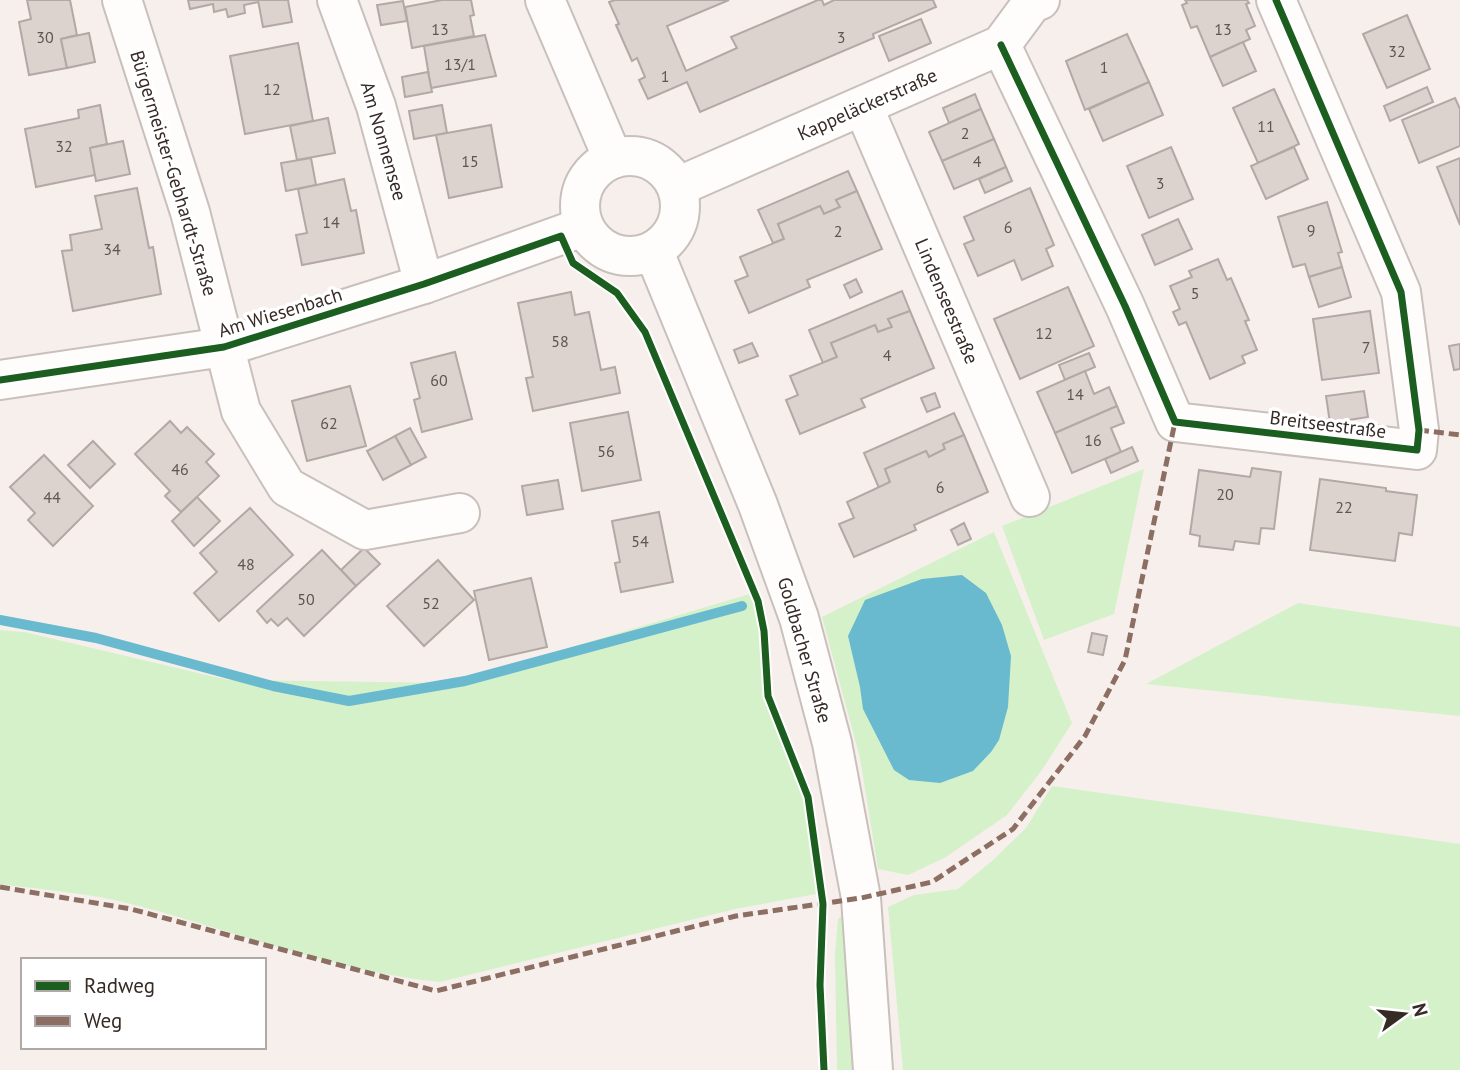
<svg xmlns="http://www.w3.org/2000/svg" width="1460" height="1070" viewBox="0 0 1460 1070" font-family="'PT Sans',sans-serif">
<rect width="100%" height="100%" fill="#f7efec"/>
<g fill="#d5f1ca">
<path d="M1144 469 1114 614 1044 640 1002 526Z"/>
<path d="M994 532 1072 723 1042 770 1007 815 946 857 908 875 878 869 860 758 822 617Z"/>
<path d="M753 593 762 634 765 699 805 799 816 894 735 909 440 982C335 972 234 930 131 904 90 893 43 890 0 884V630L24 632 228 680 451 683Z"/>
<path d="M1298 603 1460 627V716L1146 684Z"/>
<path d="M1052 786 1460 844V1070H903L888 907 914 895 958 889 992 861 1026 828Z"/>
<path d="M845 913 862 1070H837L835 954 838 919Z"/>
</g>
<path fill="#69bace" d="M962 575 986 593 1002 625 1011 656 1008 707 999 740 991 752 973 771 940 783 909 780 894 770 863 709 860 687 848 636 865 600 922 579Z"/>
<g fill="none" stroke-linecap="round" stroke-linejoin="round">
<path stroke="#69bace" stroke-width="10" d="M0 620 96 638 273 686 349 701 465 681 742 606"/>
</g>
<g fill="#dcd2ce" stroke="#b2a9a6" stroke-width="2">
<path d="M27 0H70L77 35 61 39 67 68 29 75 19 22 31 19Z"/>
<path d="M188 0H258L259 2 244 5 245 13 228 17 226 9 214 12 213 4 190 9Z"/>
<path d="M258 0H288L292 22 263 27Z"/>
<path d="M442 0H471L474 15 470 16 474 36 412 48 405 7Z"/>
<path d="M615 0H729L667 26 686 71 737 48 731 37 818 0H822L824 5 834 0H933L936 7 873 34 874 38 700 112 687 82 648 99 639 80 645 77 637 58 632 61 616 25 619 24 609 2Z"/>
<path d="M1185 0H1247L1249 3 1246 4 1255 26 1246 30 1250 39 1210 57 1197 26 1191 28 1182 5 1187 3Z"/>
<path d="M403 1 407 21 381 25 377 5Z"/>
<path d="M1407 15 1430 69 1387 88 1363 34Z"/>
<path d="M921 19 931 43 889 61 879 36Z"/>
<path d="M89 33 95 62 67 68 61 39Z"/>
<path d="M1127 34 1149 82 1085 110 1066 61Z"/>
<path d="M485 35 496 76 431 88 424 46Z"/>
<path d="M1243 42 1256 71 1223 86 1210 57Z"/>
<path d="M298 43 313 121 245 134 230 56Z"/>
<path d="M428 72 432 92 405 97 402 77Z"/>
<path d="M1149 82 1163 115 1103 141 1089 109Z"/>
<path d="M1427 87 1433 102 1390 121 1384 106Z"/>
<path d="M1274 89 1299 144 1258 163 1233 108Z"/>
<path d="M975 94 981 109 949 123 943 108Z"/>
<path d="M1455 98 1460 109V146L1419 163 1402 120Z"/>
<path d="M100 105 107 144 90 148 95 175 36 187 25 129 79 118 78 110Z"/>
<path d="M442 105 447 133 414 139 409 111Z"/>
<path d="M981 109 994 139 942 161 929 132Z"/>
<path d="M328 118 335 153 297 160 290 126Z"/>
<path d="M491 125 502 187 449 198 436 135Z"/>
<path d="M994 139 1006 167 954 189 942 161Z"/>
<path d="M123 141 130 174 96 181 90 148Z"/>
<path d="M1171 147 1193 199 1149 218 1127 166Z"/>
<path d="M1294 147 1308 179 1266 199 1251 166Z"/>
<path d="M311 158 316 185 286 191 281 163Z"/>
<path d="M1460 158V225L1437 167Z"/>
<path d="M1006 167 1012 181 985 193 979 179Z"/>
<path d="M848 171 857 191 836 200 840 207 824 214 820 206 778 224 784 239 773 243 758 210Z"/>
<path d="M344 179 351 211 356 210 364 253 302 265 296 235 307 233 298 189Z"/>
<path d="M137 188 149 248 153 247 161 294 73 311 62 251 72 250 70 235 102 229 95 196Z"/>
<path d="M1030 188 1054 245 1046 249 1053 266 1022 280 1014 260 978 276 964 244 974 240 964 217Z"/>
<path d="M857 191 882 249 807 280 810 287 749 313 735 281 748 276 740 257 784 239 778 224 820 206 824 214 840 207 836 200Z"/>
<path d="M1327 202 1342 252 1338 253 1342 267 1309 277 1305 264 1293 267 1278 217Z"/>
<path d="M1178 219 1192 249 1155 265 1142 235Z"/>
<path d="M1218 259 1227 280 1231 278 1249 320 1245 321 1257 350 1242 356 1245 363 1210 379 1186 322 1179 325 1173 312 1180 309 1170 286 1192 277 1189 271Z"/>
<path d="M1342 267 1351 297 1319 307 1309 277Z"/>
<path d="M856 279 862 292 850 298 844 285Z"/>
<path d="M1068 287 1094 346 1020 379 994 319Z"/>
<path d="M902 291 910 311 888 319 892 327 878 332 875 325 831 343 837 357 823 363 809 330Z"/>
<path d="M571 292 575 315 589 312 601 370 615 367 620 393 533 411 526 378 533 377 518 303Z"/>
<path d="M910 311 934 368 861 399 865 407 800 434 786 400 798 395 790 376 837 357 831 343 875 325 878 332 892 327 888 319Z"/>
<path d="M1370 311 1379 373 1322 380 1313 319Z"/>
<path d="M752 343 758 356 739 363 734 350Z"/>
<path d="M1460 344V369L1454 370 1449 346Z"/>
<path d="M455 352 472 419 422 432 414 400 420 398 411 363Z"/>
<path d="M1089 353 1095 367 1065 380 1059 365Z"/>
<path d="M1085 371 1094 394 1109 387 1117 406 1055 433 1037 392Z"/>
<path d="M350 386 366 446 307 461 292 401Z"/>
<path d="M1364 391 1368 417 1330 423 1326 396Z"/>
<path d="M935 393 940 407 927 412 921 398Z"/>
<path d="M1117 406 1124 423 1111 428 1121 452 1072 473 1055 433Z"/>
<path d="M628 412 641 480 582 491 570 423Z"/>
<path d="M954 413 964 435 943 444 945 449 929 457 926 451 885 469 890 482 879 488 864 453Z"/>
<path d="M170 421 181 433 187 427 214 454 206 462 219 476 181 512 165 496 170 491 135 454Z"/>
<path d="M410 428 426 457 411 465 395 436Z"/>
<path d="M964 435 988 492 914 525 916 530 854 557 839 524 854 518 847 502 890 482 885 469 926 451 929 457 945 449 943 444Z"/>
<path d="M395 436 411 465 383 480 367 451Z"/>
<path d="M93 441 115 464 90 488 68 465Z"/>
<path d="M1132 447 1138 461 1111 473 1105 459Z"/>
<path d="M44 455 93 506 53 546 28 520 35 513 10 487Z"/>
<path d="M1252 468 1281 472 1274 529 1261 528 1259 544 1235 541 1233 550 1199 546 1200 536 1190 534 1199 470 1250 477Z"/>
<path d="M1320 479 1386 488V491L1417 495 1412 535 1399 533 1395 561 1310 550Z"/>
<path d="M558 480 563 509 527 515 522 486Z"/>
<path d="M197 497 220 521 194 546 172 521Z"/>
<path d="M250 508 293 555 219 621 194 593 217 572 200 553Z"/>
<path d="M659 512 673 582 621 592 615 563 620 562 612 521Z"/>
<path d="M964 523 971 539 958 545 951 530Z"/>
<path d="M364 548 380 564 356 586 341 570Z"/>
<path d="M322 550 356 586 304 636 287 618 278 626 271 619 267 623 257 611Z"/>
<path d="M438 560 474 600 424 646 387 606Z"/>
<path d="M531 578 547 647 489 660 474 591Z"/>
<path d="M1092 633 1107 636 1103 655 1088 652Z"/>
</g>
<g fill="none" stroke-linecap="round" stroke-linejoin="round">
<g stroke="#c9c0bc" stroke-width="42">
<g id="minor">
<path d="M122 0 190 212 241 411 287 487 365 530 460 513"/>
<path d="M337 0 376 106 424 284"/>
<path d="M1001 45 1125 306 1175 422 1417 450 1419 430 1401 292 1276 0"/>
<path d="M863 106 1030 497"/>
<path d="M677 187 1001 45 1032 3 1040 0"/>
<path d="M0 380 224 347 424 284 583 227"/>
</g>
</g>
<g stroke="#c9c0bc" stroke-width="42">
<g id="tertiary">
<path d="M545 0 613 159"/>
<circle cx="630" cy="206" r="50"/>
<path d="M654 252 758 505 799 618 832 743 861 898 873 1070"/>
</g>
</g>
<use href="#minor" stroke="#fefdfc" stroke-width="38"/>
<use href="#tertiary" stroke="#fefdfc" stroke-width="38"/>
<g stroke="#8d6e63" stroke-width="5" stroke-dasharray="10 5" stroke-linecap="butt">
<path d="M1419 430 1460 435"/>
<path d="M0 887 131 909 436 991 736 916 861 898 932 882 1013 829 1085 736 1125 660 1175 422"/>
</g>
<g stroke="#fff" stroke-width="11">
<g id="cycleway">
<path d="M1001 45 1125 306 1175 422 1417 450 1419 430 1401 292 1276 0"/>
<path d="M0 380 224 347 424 284 561 236 573 263 617 293 645 332 758 601 764 631 768 696 808 797 823 904 820 985 824 1070"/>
</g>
</g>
<use href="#cycleway" stroke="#1b5e20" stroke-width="7"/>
</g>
<g text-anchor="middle" stroke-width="7" stroke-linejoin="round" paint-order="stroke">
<g font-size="16" fill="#60544f">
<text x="440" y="35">13</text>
<text x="1223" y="35">13</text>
<text x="45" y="43">30</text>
<text x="841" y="43">3</text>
<text x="1397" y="57">32</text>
<text x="460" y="70">13/1</text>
<text x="1104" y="73">1</text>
<text x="665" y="82">1</text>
<text x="272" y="95">12</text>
<text x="1266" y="132">11</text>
<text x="965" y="139">2</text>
<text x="64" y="152">32</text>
<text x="470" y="167">15</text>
<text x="977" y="167">4</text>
<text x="1160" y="189">3</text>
<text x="331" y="228">14</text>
<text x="1008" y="233">6</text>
<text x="1311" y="236">9</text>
<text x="838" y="237">2</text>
<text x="112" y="255">34</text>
<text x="1195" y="299">5</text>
<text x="1044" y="339">12</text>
<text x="560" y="347">58</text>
<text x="1366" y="353">7</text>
<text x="887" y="361">4</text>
<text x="439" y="386">60</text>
<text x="1075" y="400">14</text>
<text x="329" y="429">62</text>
<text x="1093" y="446">16</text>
<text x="606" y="457">56</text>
<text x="180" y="475">46</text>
<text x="940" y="493">6</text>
<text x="1225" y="500">20</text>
<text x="52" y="503">44</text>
<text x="1344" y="513">22</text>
<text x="640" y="547">54</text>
<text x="246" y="570">48</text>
<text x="306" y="605">50</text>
<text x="431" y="609">52</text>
</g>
<g font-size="19" fill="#362a25" stroke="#fff">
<text transform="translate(867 104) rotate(-24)" y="7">Kappeläckerstraße</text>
<text transform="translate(384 141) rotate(74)" y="7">Am Nonnensee</text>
<text transform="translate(174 173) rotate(73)" y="7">Bürgermeister-Gebhardt-Straße</text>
<text transform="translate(947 301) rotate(67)" y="7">Lindenseestraße</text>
<text transform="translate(280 312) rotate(-17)" y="7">Am Wiesenbach</text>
<text transform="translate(1328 424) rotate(7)" y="7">Breitseestraße</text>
<text transform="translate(805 650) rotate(74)" y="7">Goldbacher Straße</text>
</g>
</g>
<rect x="21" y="958" width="245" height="91" fill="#ffffff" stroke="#afaaa8" stroke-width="2"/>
<rect x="35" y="981" width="35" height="10" fill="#1b5e20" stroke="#afaaa8" stroke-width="2"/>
<text x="84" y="993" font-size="21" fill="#362a25">Radweg</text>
<rect x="35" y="1016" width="35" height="10" fill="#8d6e63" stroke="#afaaa8" stroke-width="2"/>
<text x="84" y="1028" font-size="21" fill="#362a25">Weg</text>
<g transform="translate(1404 1014) rotate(75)" stroke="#ffffff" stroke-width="5" paint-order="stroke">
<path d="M0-5L12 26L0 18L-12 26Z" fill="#362a25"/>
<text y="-10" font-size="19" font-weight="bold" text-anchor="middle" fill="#362a25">N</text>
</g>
</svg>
